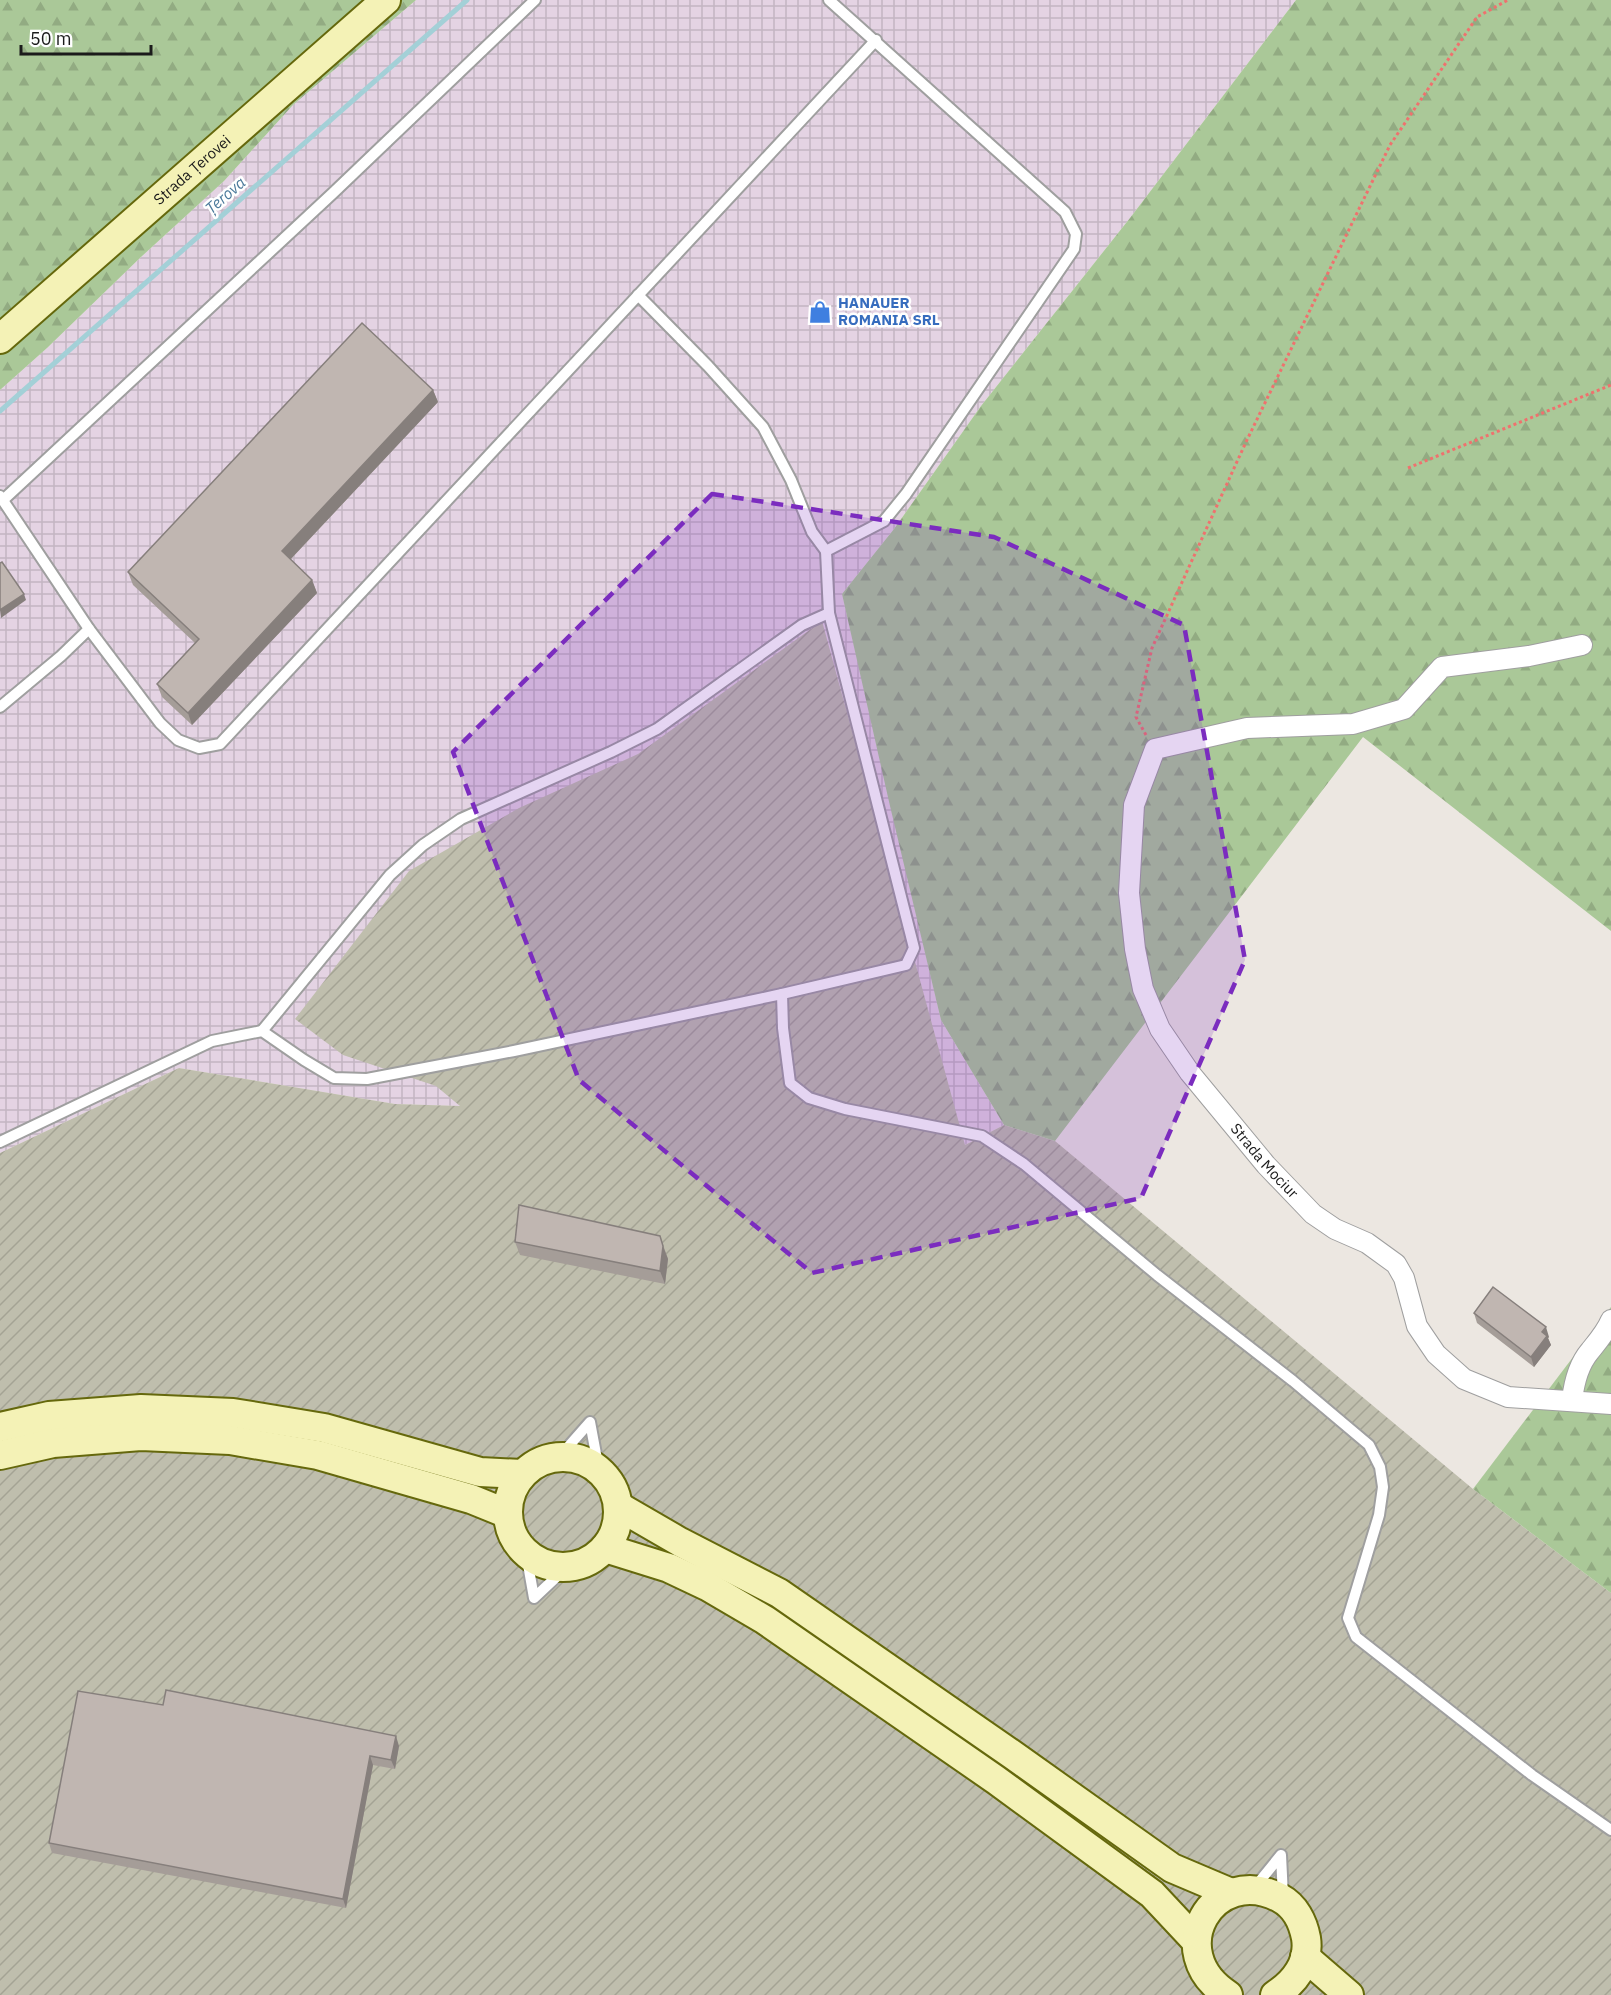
<svg xmlns="http://www.w3.org/2000/svg" width="1611" height="1995" viewBox="0 0 1611 1995" font-family="'IBM Plex Sans',sans-serif">
<defs>
<pattern id="industrial-grid" width="8" height="8" patternUnits="userSpaceOnUse" patternTransform="scale(1.5)"><rect width="8" height="8" fill="#e4d3e3"/><path d="M0 4h8M4 0v8" fill="none" stroke="#c3b5c2"/></pattern>
<pattern id="construction-furrows" width="10" height="10" patternUnits="userSpaceOnUse" patternTransform="scale(1.5)"><rect width="10" height="10" fill="#bfbead"/><path d="M-1 1l2-2M0 10L10 0M9 11l2-2" fill="none" stroke="#a4a394"/></pattern>
<pattern id="forest-firs" width="22" height="20" patternUnits="userSpaceOnUse" patternTransform="scale(1.5)"><rect width="22" height="20" fill="#aac898"/><path d="M5 1l3.5 6h-7zM16 11l3.5 6h-7z" fill="#92ab82"/></pattern>
</defs>
<rect width="100%" height="100%" fill="#ece7e1"/>
<path fill="url(#industrial-grid)" d="M416 0H1296L1130 218 981 406 894 529 842 594 941 1020 1004 1125 955 1150 604 1111 395 1104 179 1068 0 1153V390L47 348 141 257 224 181 293 105Z"/>
<path fill="url(#construction-furrows)" d="M822 621 965 1145 1004 1125 1055 1141 1473 1489 1611 1593V1995H0V1153L179 1068 395 1104 460 1106 436 1086 343 1055 295 1019 409 871 519 808 638 754Z"/>
<g fill="url(#forest-firs)">
<path d="M0 0H416L293 105 224 181 141 257 47 348 0 390Z"/>
<path d="M1296 0H1611V931L1363 737 1055 1141 1004 1125 941 1020 890 806 842 594 894 529 981 406 1130 218Z"/>
<path d="M1611 1307V1593L1473 1489Z"/>
</g>
<g fill="none" stroke-linecap="round" stroke-linejoin="round">
<path stroke="#a3d0d7" stroke-width="5" d="M0 411 467 0"/>
<g stroke="#9f9f9f" stroke-width="14">
<g id="lane">
<path d="M638 295 708 366 763 427 791 480 812 532 826 551"/>
<path d="M0 496 89 629 160 723 178 740 199 748 220 744 876 40"/>
<path d="M3 500 333 193 535 0"/>
<path d="M0 707 61 656 89 629"/>
<path d="M782 994 783 1028 790 1083 809 1098 845 1109 982 1136 1024 1164 1157 1275 1293 1381 1369 1445 1380 1467 1383 1487 1379 1515 1348 1618 1356 1637 1532 1775 1611 1830"/>
<path d="M262 1031 390 875 423 845 461 819 611 752 657 729 802 625 829 613"/>
<path d="M0 1142 212 1041 262 1031 304 1060 334 1078 367 1079 514 1051 782 994 906 965 914 948 829 613 826 551 884 521 906 494 1074 249 1076 234 1065 212 829 0"/>
<path d="M560 1456 590 1422 599 1470"/>
<path d="M526 1553 534 1598 567 1567"/>
<path d="M1255 1887 1281 1855 1283 1897"/>
</g>
</g>
<g stroke="#9f9f9f" stroke-width="22">
<g id="street">
<path id="s1" d="M1582 645 1529 656 1442 667 1404 709 1353 724 1247 728 1155 749 1134 805 1129 893 1135 949 1143 989 1160 1029 1190 1073 1266 1165 1313 1214 1335 1229 1367 1243 1396 1264 1404 1278 1417 1326 1436 1354 1464 1379 1508 1397 1611 1404"/>
<path d="M1572 1400C1574 1383 1578 1365 1590 1351 1598 1341 1606 1332 1611 1320"/>
</g>
</g>
<g stroke="#65680c" stroke-width="32">
<g id="secondary">
<path id="s2" d="M0 339 386 0"/>
<path d="M0 1427 49 1416 141 1409 233 1413 324 1428 480 1472 522 1474"/>
<path d="M0 1455 53 1443 141 1436 230 1440 318 1455 471 1499 508 1514"/>
<circle cx="563" cy="1512" r="55"/>
<path d="M618 1506 680 1542 779 1593 1013 1755 1172 1868 1231 1893"/>
<path d="M605 1548 669 1568 707 1586 765 1620 996 1780 1152 1894 1196 1941"/>
<path d="M1305 1957 1349 1995"/>
<path d="M1228 1995C1161 1952 1213 1863 1280 1898 1295 1906 1303 1922 1306 1938 1310 1963 1294 1983 1275 1995"/>
</g>
</g>
<g stroke="#ef716e" stroke-width="3" stroke-dasharray="3 3" stroke-linecap="butt">
<path d="M1408 468 1611 385"/>
<path d="M1146 735 1136 717 1152 648 1246 442 1390 145 1477 17 1508 0"/>
</g>
<use href="#lane" stroke="#fff" stroke-width="10"/>
<use href="#street" stroke="#fff" stroke-width="20"/>
<use href="#secondary" stroke="#f4f2b6" stroke-width="28"/>
</g>
<g fill="#a59d98">
<path d="M433 390 438 402 290 560 312 580 317 593 192 725 162 697 157 684 195 643 133 585 128 572Z"/>
<path d="M660 1236 668 1259 665 1284 520 1255 515 1242Z"/>
<path d="M1474 1313 1549 1337 1548 1338 1551 1345 1534 1367 1477 1323Z"/>
<path d="M399 1746 395 1769 373 1765 346 1908 52 1853 49 1843Z"/>
</g>
<g fill="#867f7c">
<path d="M433 390 438 402 286 564 282 551Z"/>
<path d="M312 580 317 593 192 725 188 713Z"/>
<path d="M24 594 26 600 1 618 0 610Z"/>
<path d="M663 1246 668 1259 665 1284 660 1271Z"/>
<path d="M1546 1327 1549 1337 1548 1338 1551 1345 1534 1367 1531 1357 1542 1332Z"/>
<path d="M396 1736 399 1746 395 1769 391 1760Z"/>
<path d="M370 1756 373 1765 346 1908 343 1899Z"/>
</g>
<g fill="#c0b6b1" stroke="#867f7c" stroke-width="1.5">
<path d="M362 323 433 390 282 551 312 580 188 713 157 684 199 639 128 572Z"/>
<path d="M2 562 24 594 0 610V563Z"/>
<path d="M519 1205 660 1236 663 1246 660 1271 515 1242Z"/>
<path d="M1493 1287 1546 1327 1542 1332 1547 1336 1531 1357 1474 1313Z"/>
<path d="M166 1690 396 1736 391 1760 370 1756 343 1899 49 1843 78 1691 163 1705Z"/>
</g>
<path fill="#7b2cbf" fill-opacity="0.2" stroke="#7b2cbf" stroke-width="4.5" stroke-dasharray="12 8" stroke-linejoin="round" d="M712 494 994 537 1184 625 1245 960 1141 1198 812 1273 579 1080 453 752Z"/>
<defs>
<g id="shop-bare" transform="scale(1.8)"><path d="M-5-2.5h2.3a2.7 3.5 0 0 1 5.4 0H5L5.5 6h-11ZM-1.5-2.5h3a1.5 2.3 0 0 0-3 0Z" fill="#3f7fe0" stroke="#fff" stroke-width="2.5" paint-order="stroke"/></g>
</defs>
<g fill-rule="evenodd">
<use href="#shop-bare" x="820" y="312"/>
</g>
<g text-anchor="middle" stroke-width="5" stroke-linejoin="round" paint-order="stroke">
<g font-size="15" fill="#1b1b1b" stroke="#fff">
<text dy="5" stroke="none"><textPath href="#s2" startOffset="256">Strada Țerovei</textPath></text>
<text dy="5" stroke="none"><textPath href="#s1" startOffset="909">Strada Mociur</textPath></text>
</g>
<g font-size="15" font-weight="bold" fill="#366cbe" stroke="#fff" text-anchor="start">
<text x="838" y="308">HANAUER<tspan x="838" dy="17">ROMANIA SRL</tspan></text>
</g>
<g font-size="16" font-style="italic" fill="#4c7a9b" stroke="#fff">
<text transform="translate(225 195) rotate(-41)" y="6">Țerova</text>
</g>
</g>
<path d="M21 45v9h130v-9" fill="none" stroke="#1b1b1b" stroke-width="3"/>
<text x="30" y="45" font-size="18" fill="#1b1b1b" stroke="#ffffff" stroke-width="4.5" paint-order="stroke">50 m</text>
</svg>
